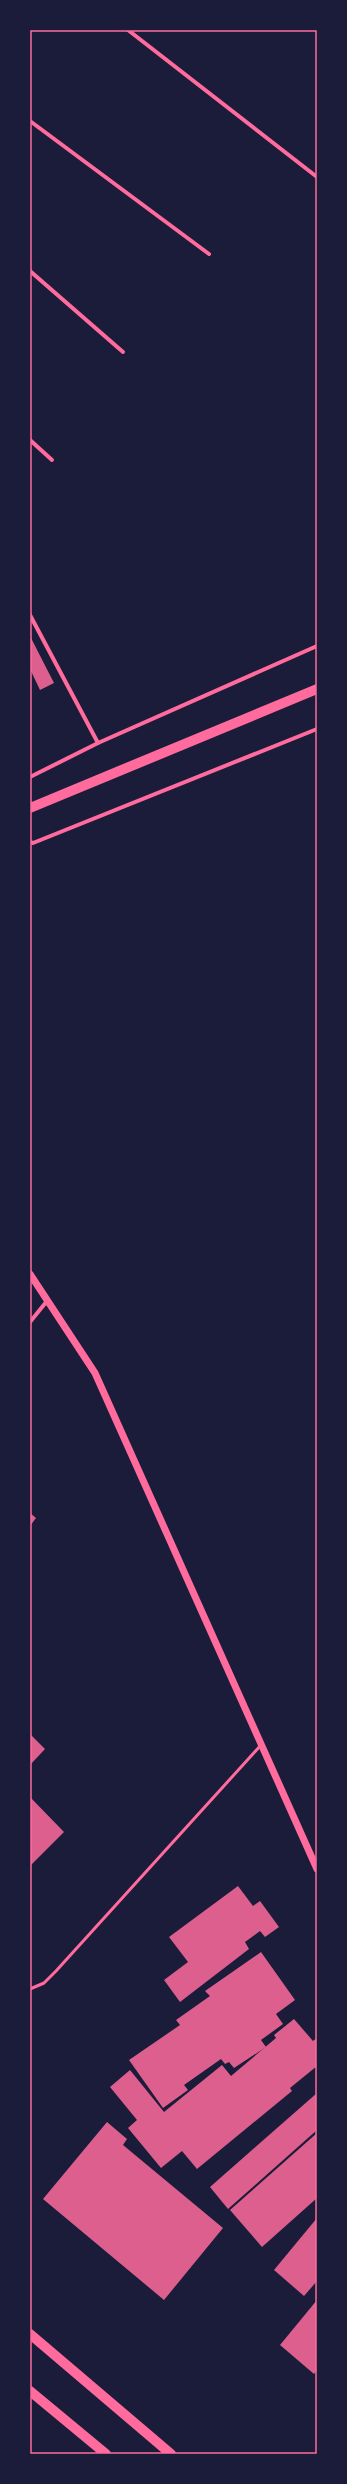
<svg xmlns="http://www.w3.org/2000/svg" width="347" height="2484" viewBox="0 0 347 2484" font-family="Lora,serif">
<rect width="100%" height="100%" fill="#1b1b3a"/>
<g fill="#dd5f8e">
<path d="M30 636 54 683 40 690 30 669Z"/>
<path d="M30 1513 36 1518 30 1526Z"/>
<path d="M30 1734 45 1749 30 1765Z"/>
<path d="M30 1797 64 1832 31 1865 30 1864Z"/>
<path d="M238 1886 253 1906 260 1901 279 1927 265 1937 260 1931 245 1942 249 1949 180 2002 164 1980 188 1962 169 1937Z"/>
<path d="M261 1952 295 2000 276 2014 283 2024 261 2040 266 2047 234 2068 229 2062 225 2064 221 2059 184 2085 188 2090 163 2108 129 2060 180 2025 176 2020 210 1996 205 1991Z"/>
<path d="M294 2019 313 2041 317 2038V2066L290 2088 292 2091 197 2169 182 2151 161 2168 128 2128 137 2120 110 2087 130 2070 164 2112 222 2065 231 2076 276 2038 274 2035Z"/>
<path d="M317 2093V2130L228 2209 210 2187Z"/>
<path d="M107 2122 127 2139 123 2145 223 2228 164 2300 43 2199Z"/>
<path d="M317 2133V2198L262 2247 230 2210Z"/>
<path d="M317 2218V2281L304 2296 274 2270Z"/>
<path d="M317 2300V2370L314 2374 280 2345Z"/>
</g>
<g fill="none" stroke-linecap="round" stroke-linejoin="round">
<path stroke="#ff6b9d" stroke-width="3" d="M30 1989 44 1983 56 1971 261 1745"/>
<g stroke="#ff6b9d" stroke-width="4">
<path d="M128 30 317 177"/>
<path d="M30 121 209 254"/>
<path d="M30 271 123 352"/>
<path d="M30 440 52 460"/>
<path d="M30 615 98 743"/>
<path d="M30 777 98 743 317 646"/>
<path d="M30 842 33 843 317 729"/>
<path d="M30 1322 47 1301"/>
</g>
<path stroke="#ff6b9d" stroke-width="7" d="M30 1274 95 1373 317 1869"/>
<g stroke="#ff6b9d" stroke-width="10">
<path d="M30 808 317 689"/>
<path d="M30 2334 171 2454"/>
<path d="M30 2391 106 2454"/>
</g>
</g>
<rect width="347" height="2484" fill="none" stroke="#1b1b3a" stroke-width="62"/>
<rect x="31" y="31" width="285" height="2422" fill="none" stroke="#ff6b9d" stroke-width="1.5"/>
</svg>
